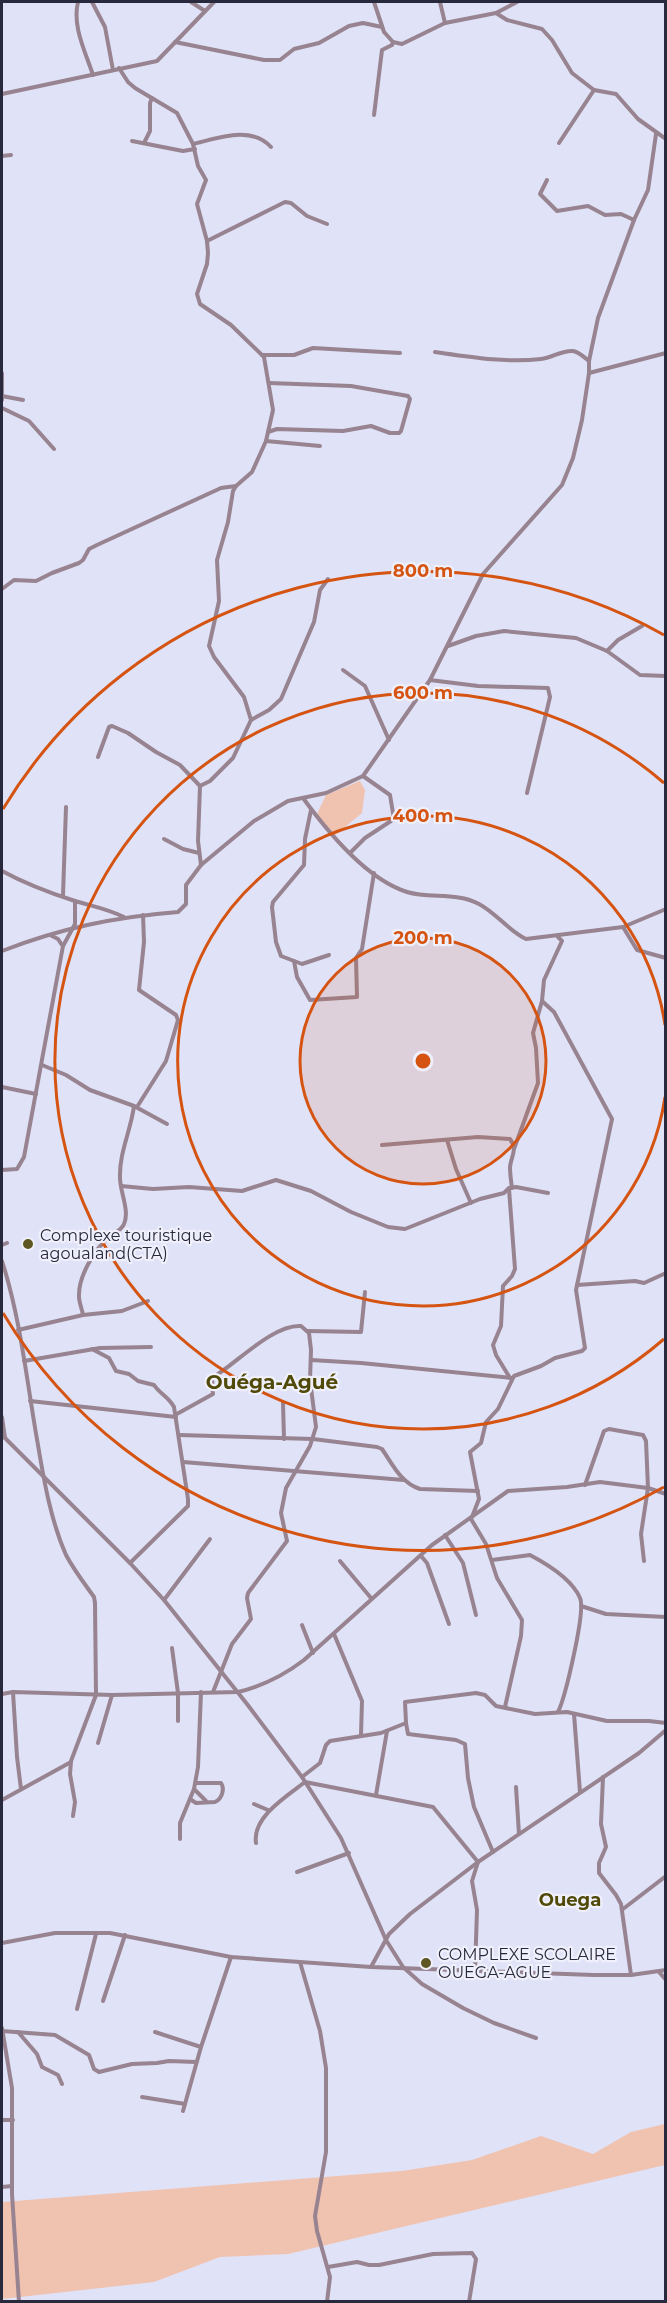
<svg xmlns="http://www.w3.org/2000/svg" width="667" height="2303" viewBox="0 0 667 2303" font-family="Montserrat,sans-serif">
<rect width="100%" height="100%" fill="#e0e2f7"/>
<g fill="#f0c2b0">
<path d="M360 781 365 790 362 813 334 836 317 814 326 795Z"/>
<path d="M665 2124V2165L288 2254 220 2257 154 2282 2 2299V2202L402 2171 472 2160 541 2136 593 2154 631 2132Z"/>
</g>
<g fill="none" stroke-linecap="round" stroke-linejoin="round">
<g stroke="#988390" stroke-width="4">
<path d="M78 2C72 26 85 51 93 75"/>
<path d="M92 2 105 27 113 70"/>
<path d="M191 2 205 11"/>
<path d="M374 2 384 32 393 42 402 44 445 23 496 13 517 2"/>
<path d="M440 2 445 23"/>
<path d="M496 13 507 20 542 29 552 40 572 73 594 90 616 94 638 119 666 139"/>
<path d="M175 42 264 60H280L294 49 319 43 349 26 363 23 382 27"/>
<path d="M119 68 128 82 135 88 177 113 193 144 198 166 206 180 197 204 207 241 208 253 207 264 197 294 200 304 231 325 264 357 273 410 266 441 252 472 236 486 233 491 228 522 217 560 219 601 209 646 214 657 244 697 251 720 233 758 210 781 200 786 198 841 201 865"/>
<path d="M2 94 157 61 214 2"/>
<path d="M374 115 382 50 392 45 393 42"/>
<path d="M132 141 183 151 195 149"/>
<path d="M144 143 150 131V103L152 98"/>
<path d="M559 143 594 90"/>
<path d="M193 144C218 138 251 125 271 147"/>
<path d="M2 156 11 155"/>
<path d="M547 180 540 194 557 211 588 206 605 215 621 214 634 220"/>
<path d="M207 241 285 202 291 203 307 216 327 224"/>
<path d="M435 352C470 357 506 363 541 359 552 358 562 350 573 351 579 352 584 357 589 361"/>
<path d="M262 355H294L313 348 400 353"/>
<path d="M589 373 666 353"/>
<path d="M2 396 23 400"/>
<path d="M2 400V373"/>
<path d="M2 408 29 421 54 449"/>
<path d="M268 432 277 429 343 431 371 426 390 433H399L401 431 410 399 408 396 351 386 269 383"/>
<path d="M266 441 320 446"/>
<path d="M2 589 14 580 36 581 52 573 79 563 83 560 89 549 97 545 221 488 236 486"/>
<path d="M642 626 618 640 607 651 640 675 666 676"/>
<path d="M448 646 476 636 504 631 576 638 607 651"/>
<path d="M343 670 365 686 389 740"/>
<path d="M430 680 478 686 548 688 550 697 527 793"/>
<path d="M251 720 269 710 281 699 314 622 320 590 328 579"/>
<path d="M98 757 109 727 112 726 128 733 156 752 180 765 200 786"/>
<path d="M303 798C327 831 366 879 407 892 430 899 456 892 479 904 496 913 509 931 526 939L623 927 637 950 666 958"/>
<path d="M311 810 305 839 304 865 273 902 272 907 276 942 281 956 302 964 329 955"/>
<path d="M164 839 183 849 199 853"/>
<path d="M350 853 365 838 394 819 390 795 363 776"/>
<path d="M2 871C24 883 50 893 75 901 92 906 108 909 124 917"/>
<path d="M63 895 66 807"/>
<path d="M623 927 666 909"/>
<path d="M50 935 58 939 62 945"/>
<path d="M2 951C61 928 115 917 178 912L186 904V885L201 865 254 821 288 801 326 793 363 776 430 680 483 574 562 485 573 458 582 420 589 373V361L598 318 634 220 648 190 656 134"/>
<path d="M294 961 297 977 310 1000 357 997 356 958 362 949 374 873"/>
<path d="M42 1065 66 1075 90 1090 134 1106 167 1124"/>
<path d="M2 1087 36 1094"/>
<path d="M137 1107 166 1061 178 1020 176 1015 139 990 144 942 143 915"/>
<path d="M447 1140 456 1169 471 1203"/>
<path d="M382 1145 478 1137 510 1139C518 1150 511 1156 510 1167 510 1174 511 1181 512 1188"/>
<path d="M514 1149 538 1083 536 1048 533 1033 542 1001 544 980 562 941 558 937"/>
<path d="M2 1170 17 1169 24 1157 63 946 75 924V901"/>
<path d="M121 1186 153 1189 189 1187 242 1191 276 1180 311 1191 351 1212 388 1227 405 1229 480 1199 504 1193 509 1188 516 1187 548 1193"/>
<path d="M509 1189 515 1269 512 1276 503 1286 501 1326 493 1345 496 1355 510 1378"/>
<path d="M2 1245 7 1243"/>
<path d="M2 1261C21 1320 27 1384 38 1445 44 1481 51 1521 66 1555 74 1570 84 1583 94 1597L95 1603 96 1695 71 1761 70 1774 75 1802 73 1816"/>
<path d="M577 1285 635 1281 644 1283 666 1273"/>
<path d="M83 1315C82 1309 79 1302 79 1297 78 1276 95 1249 110 1236 115 1232 121 1231 124 1224 130 1211 120 1192 120 1178 119 1153 131 1130 134 1106"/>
<path d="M18 1330 83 1315 122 1311 148 1301"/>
<path d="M307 1331 361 1332 365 1292"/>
<path d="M92 1349 109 1358 116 1371 129 1374 138 1381 154 1385C160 1394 169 1397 174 1407L188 1499V1506L130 1563"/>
<path d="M311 1360 361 1363 512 1378"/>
<path d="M24 1361 100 1348 151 1347"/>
<path d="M30 1401 176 1417"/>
<path d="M283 1403 284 1439"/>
<path d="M175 1415 213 1394 212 1378C236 1364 273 1324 301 1326L309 1333 311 1350 310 1380 316 1427 310 1446 286 1488 281 1513 287 1541 248 1593 247 1598 251 1619 232 1644 213 1692"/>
<path d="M2 1417 5 1438"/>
<path d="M2 1435 130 1563 164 1600 247 1704 302 1777 341 1838 386 1940 403 1967 422 1984 463 2008 494 2023 536 2038"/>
<path d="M179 1435 313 1439 377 1447 382 1449C393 1465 401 1483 420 1489L478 1491"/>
<path d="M183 1462 404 1480"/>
<path d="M585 1485 604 1431 609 1429 643 1435 646 1441 648 1488 641 1534 644 1561"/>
<path d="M472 1517 479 1499 470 1452 481 1443 486 1422 498 1409 514 1376 541 1366 555 1358 582 1351 585 1348 576 1290 612 1119 554 1012 542 1001"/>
<path d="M471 1519 486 1544 497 1578 522 1620 521 1636 505 1707"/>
<path d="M445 1535 463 1563 476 1615"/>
<path d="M421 1556 427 1563 449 1624"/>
<path d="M492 1560 530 1555C547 1564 572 1579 580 1598 586 1611 565 1698 558 1712"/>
<path d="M340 1561 371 1598"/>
<path d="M164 1600 210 1539"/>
<path d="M581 1606 606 1614 666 1617"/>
<path d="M302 1625 313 1653"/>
<path d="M334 1634 362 1701 361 1735"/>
<path d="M172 1648 178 1693V1721"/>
<path d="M13 1692 17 1757 21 1789"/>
<path d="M2 1694 13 1692 112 1695 238 1692C263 1686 283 1676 304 1660L432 1545 508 1491 567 1487 600 1482 648 1488 666 1494"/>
<path d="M574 1714 580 1792"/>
<path d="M98 1743 112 1695"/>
<path d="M302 1777 320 1763 326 1745 330 1741 381 1733 406 1723"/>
<path d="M603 1777 601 1824 606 1847 599 1863V1873L616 1895 621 1904 631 1975"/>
<path d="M516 1787 519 1834"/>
<path d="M194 1789 206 1801"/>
<path d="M376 1795 387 1731"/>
<path d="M190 1799 196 1803 215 1802C222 1799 225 1789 221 1783H195"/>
<path d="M2 1800 71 1762"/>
<path d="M254 1804 268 1810"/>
<path d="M180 1839V1823L194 1789 198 1767 201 1692"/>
<path d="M256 1843C252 1817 287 1796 305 1782L433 1807 478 1862 472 1881 477 1910 475 1971"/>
<path d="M493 1852 474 1807 468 1778 465 1744 456 1740 408 1734 406 1723 405 1702 476 1693 485 1695 496 1706 535 1714 567 1712 607 1721H649L666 1723"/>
<path d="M297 1872 349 1853"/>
<path d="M623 1909 666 1876"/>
<path d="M2 1943 55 1933H110L231 1957 371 1967 594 1975H631L666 1970"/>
<path d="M300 1962 320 2031 326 2068V2152L315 2216 317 2231 330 2277 327 2302"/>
<path d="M371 1967 389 1934 410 1914 478 1862 639 1753 666 1730"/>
<path d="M659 1972 666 1980"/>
<path d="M103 2001 125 1935"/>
<path d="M77 2009 96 1934"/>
<path d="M2 2028 12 2088V2194L19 2302"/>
<path d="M2 2031 55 2035 89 2055 94 2069 99 2072 132 2064 157 2063 169 2061 196 2062"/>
<path d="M18 2032 37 2054 42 2067 58 2075 62 2084"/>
<path d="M155 2032 201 2047"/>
<path d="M142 2097 185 2104"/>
<path d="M183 2111 201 2047 231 1957"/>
<path d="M2 2120H13"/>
<path d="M2 2187 12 2186"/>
<path d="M328 2267 357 2262 369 2265H379L433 2254 472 2253 476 2259 469 2302"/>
</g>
</g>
<circle cx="423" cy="1061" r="123" fill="#d55411" fill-opacity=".12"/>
<g fill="none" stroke="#d55411" stroke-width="3">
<circle cx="423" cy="1061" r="123"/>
<path d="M665 1097A245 245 0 1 1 665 1025"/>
<path d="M664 1339A368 368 0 1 1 664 783"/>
<path d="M664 1487A490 490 0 0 1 3 1313M3 809A490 490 0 0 1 664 635"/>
</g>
<g fill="#5e5724" stroke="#eff0fb" stroke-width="2">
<circle cx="28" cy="1244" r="6"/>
<circle cx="426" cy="1963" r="6"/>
</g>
<g text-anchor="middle" stroke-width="4.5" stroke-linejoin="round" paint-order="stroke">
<g font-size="16" fill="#28293c" stroke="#eff0fb" text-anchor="start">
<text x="40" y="1241">Complexe touristique<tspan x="40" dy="18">agoualand(CTA)</tspan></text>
<text x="438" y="1960">COMPLEXE SCOLAIRE<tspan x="438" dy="18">OUEGA-AGUE</tspan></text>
</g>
<g font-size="18" font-weight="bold" fill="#514907" stroke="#eff0fb">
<text x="570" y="1906">Ouega</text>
</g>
<g font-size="20" font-weight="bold" fill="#514907" stroke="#eff0fb">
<text x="272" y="1389">Ouéga-Agué</text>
</g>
</g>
<circle cx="423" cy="1061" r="9" fill="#d55411" stroke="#eff0fb" stroke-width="3"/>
<g font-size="18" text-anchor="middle" font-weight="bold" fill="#d55411" stroke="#eff0fb" stroke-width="4.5" stroke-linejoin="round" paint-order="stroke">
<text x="423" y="577">800 m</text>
<text x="423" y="699">600 m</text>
<text x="423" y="822">400 m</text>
<text x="423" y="944">200 m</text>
</g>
<rect width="667" height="2303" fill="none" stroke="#28293c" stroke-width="6"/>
</svg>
